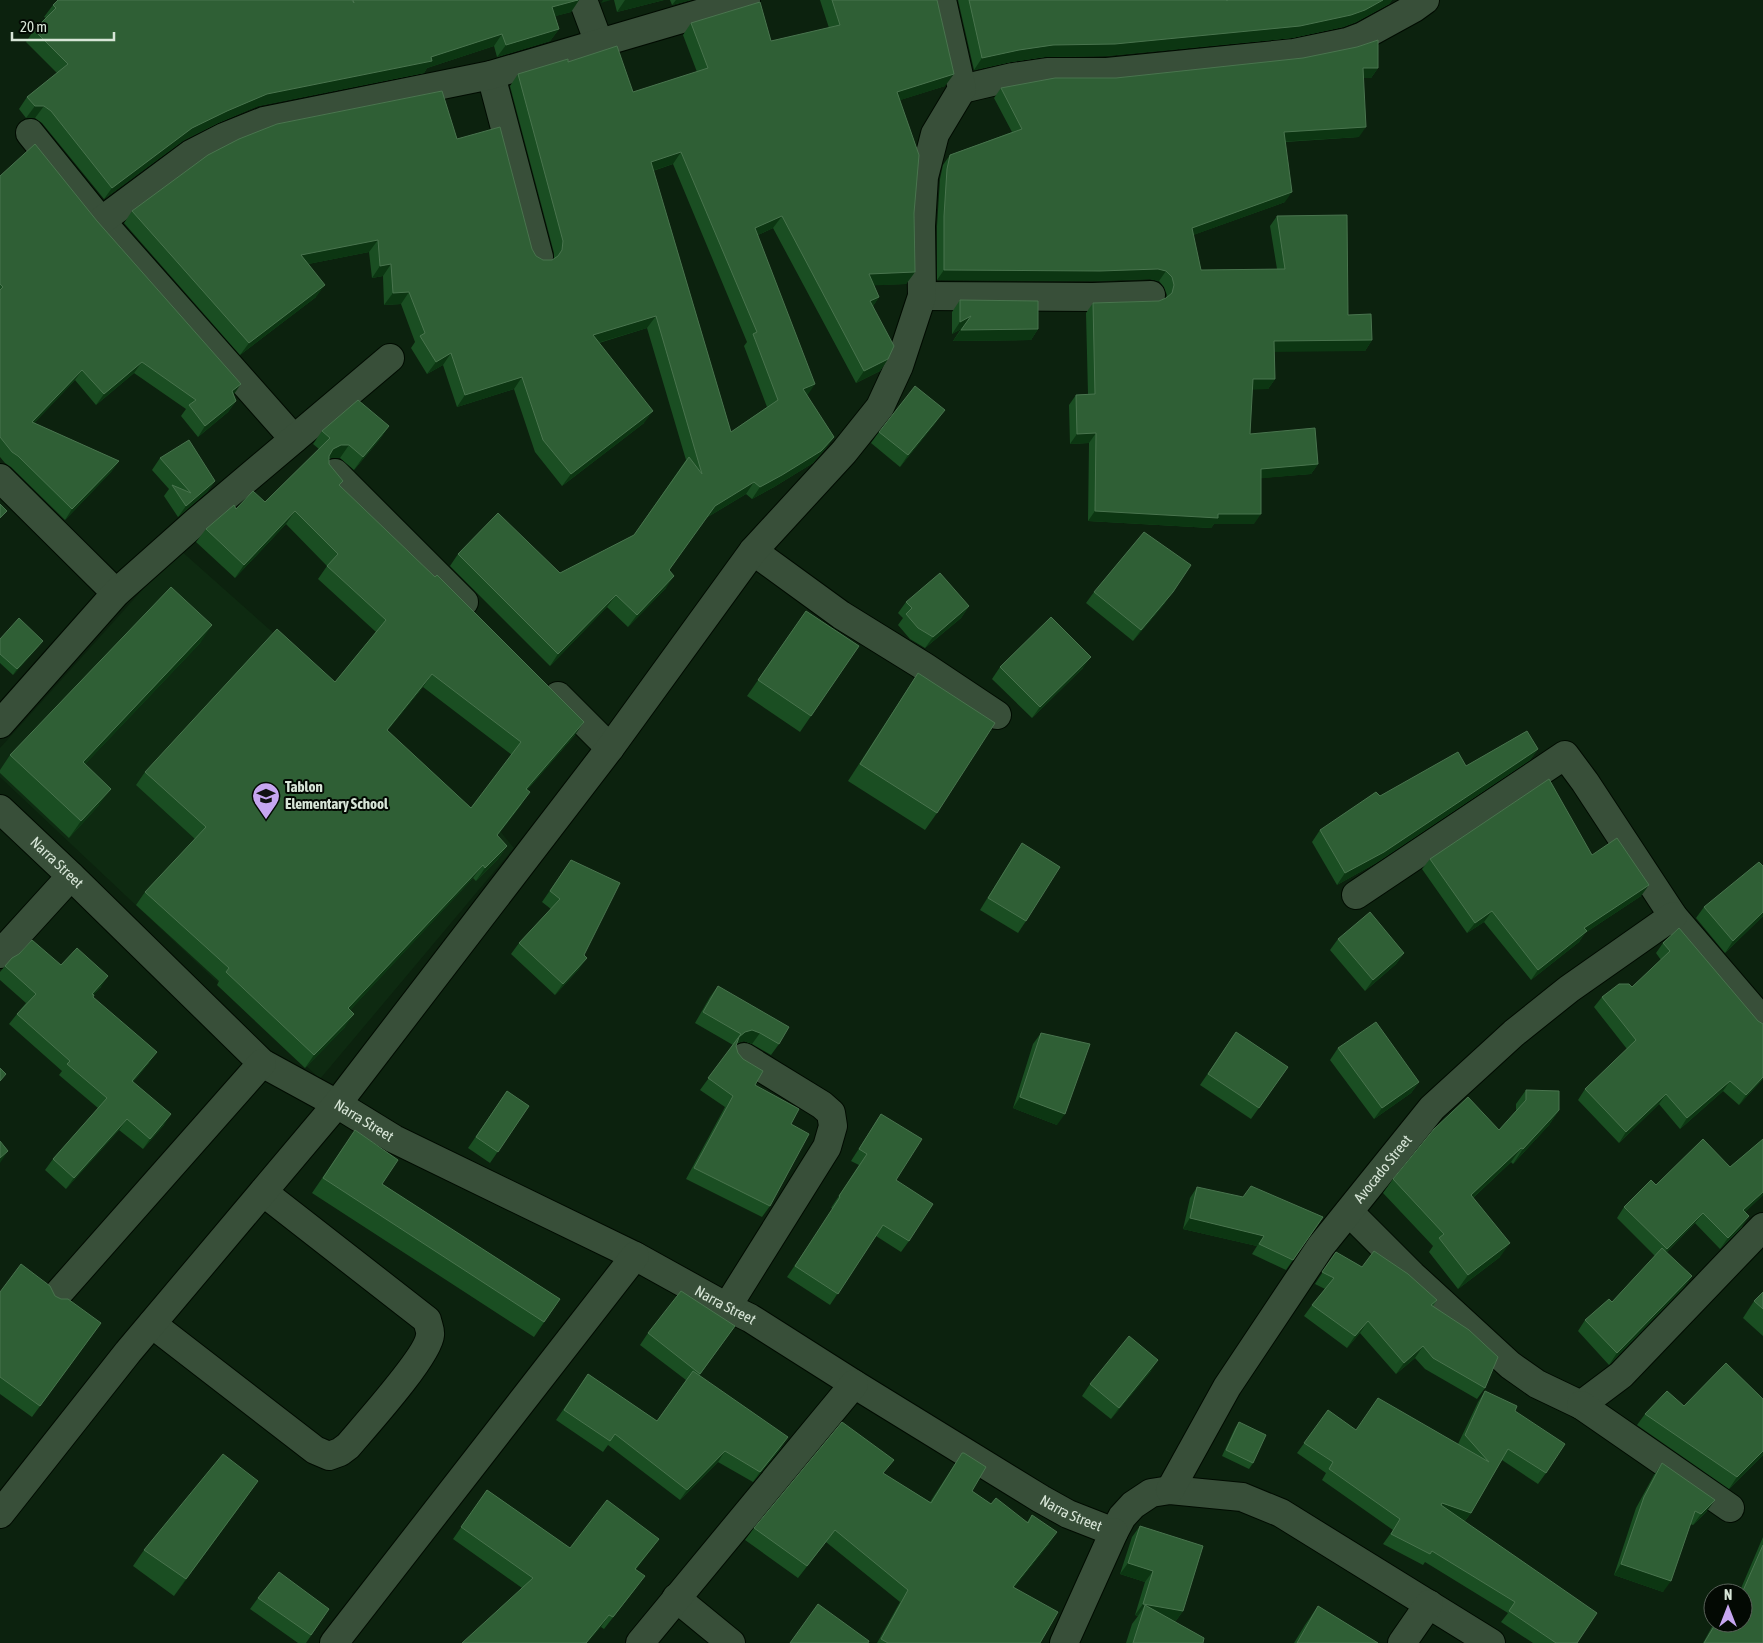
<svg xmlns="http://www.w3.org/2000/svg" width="1763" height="1643" viewBox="0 0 1763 1643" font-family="'Asap Condensed',sans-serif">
<rect width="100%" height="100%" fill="#0c220e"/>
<path fill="#0e2a11" d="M179 549 471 809 500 831 514 848 320 1079 0 777V748Z"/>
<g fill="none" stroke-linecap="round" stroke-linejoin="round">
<g stroke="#000b00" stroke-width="30">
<g id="minor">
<path d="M583 0 599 43"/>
<path d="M491 75 539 257"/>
<path d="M962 89 1013 77 1047 72H1107L1294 53 1347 42 1363 36 1414 8 1425 0"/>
<path d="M30 133 101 221 294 439"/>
<path d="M101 221 191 154 224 137 264 121 491 75 746 0"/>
<path d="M922 296 1093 297 1151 295"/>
<path d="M335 473 464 602"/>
<path d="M0 478 116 593"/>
<path d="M753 551 841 615 925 667 997 715"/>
<path d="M558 696 610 748"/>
<path d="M0 724 116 593 197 521 390 358"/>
<path id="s1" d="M0 809 71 876 262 1063 337 1104 394 1139 635 1256 727 1307 750 1318 854 1384 1041 1499 1068 1514 1114 1532 1122 1517 1133 1505 1151 1493 1170 1490 1242 1497 1281 1513 1491 1643"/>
<path d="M1356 895 1565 755 1585 782 1673 916 1763 1021"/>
<path d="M0 954 71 876"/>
<path d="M1349 1212 1412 1275 1510 1365 1537 1384 1581 1405 1621 1375 1763 1227"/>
<path d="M57 1295 262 1063"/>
<path d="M727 1307 827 1147 833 1126 831 1113 822 1105 744 1057"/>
<path d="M152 1324 315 1450 329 1456 340 1452 348 1446C364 1427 429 1355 430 1335 431 1331 428 1325 427 1320L263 1192"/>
<path d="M1581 1405 1730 1508"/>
<path id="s2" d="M1170 1490 1227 1387 1321 1246 1432 1108 1514 1033 1569 989 1673 916"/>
<path d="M0 1514 128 1352 337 1104 610 748 753 551 844 452 880 407 899 366 922 296 921 226 924 177 935 134 962 89 942 0"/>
<path d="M676 1598 731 1643"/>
<path d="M334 1643 635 1256"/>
<path d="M640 1643 854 1384"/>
<path d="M1064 1643 1114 1532"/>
<path d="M1402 1643 1429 1604"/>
</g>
</g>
<use href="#minor" stroke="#384f39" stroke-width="28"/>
</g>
<g fill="#1a4e22" fill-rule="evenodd">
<path d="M58 0H579L571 12 555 16 559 29 550 41 497 57 494 46 427 68 424 73 258 106 218 123 184 140 104 199 42 123 35 118H26L19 109 27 97 57 73 26 42 34 30 46 18 44 17 53 5Z"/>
<path d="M614 0H664L617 12Z"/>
<path d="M670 0H691L672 5Z"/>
<path d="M820 0H937L945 86 900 100 914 213 915 272 906 284 874 285 879 297 873 306 888 359 880 371 856 383 773 228 758 235 807 396 834 437 825 449 813 463 774 487 752 499 746 494 706 518 669 570 666 588 628 627 607 607 550 666 450 566 458 554 560 573 634 535 686 460 647 328 599 343 644 423 562 486 535 452 514 389 457 407 443 365 427 374 411 348 415 342 401 304 384 305 383 276 372 278 369 252 308 264 316 297 240 355 124 223 132 211 457 139 532 249 536 256 543 260H552L554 259V253L510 86 518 74 568 62 633 92 697 72 683 35 691 23 771 41 829 28ZM673 164 747 342 744 346 767 407 731 432 653 171Z"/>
<path d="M958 0H1392L1389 4 1356 22 1343 27 1292 38 1106 56 1045 57 1011 62 974 70Z"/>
<path d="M1378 68 1371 78H1363L1359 137 1285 142V202L1193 235 1201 270 1277 269 1270 226 1277 216 1348 315 1372 340 1365 351H1274L1275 379 1268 389H1252L1250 434 1318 464 1311 474 1261 478 1254 524H1214L1211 528 1088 521 1089 443 1070 444 1069 405 1076 395 1088 394 1086 313 1093 303 1159 301 1166 298 1167 295 1164 287 1159 281 1150 279 1093 281 937 280V226L940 179 943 165 950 155 1012 132 994 98 1001 88 1116 78Z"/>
<path d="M0 176 233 395 236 401 228 412 198 437 181 416 186 409 134 373 96 405 75 380 34 423 119 461 111 472 65 520 11 467 5 463 0 457Z"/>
<path d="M960 300 1038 329 1031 340 953 341 961 329 952 334V312Z"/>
<path d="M937 421 900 467 871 443 879 432Z"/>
<path d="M389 426 380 439 354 470 340 458H331L329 459V464L340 486 575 735 527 790 521 805 497 836 507 846 498 859 476 881 473 878 350 1010 345 1027 305 1068 217 985 219 981 136 905 145 892 195 839 136 785 145 772 335 682 376 632 318 579 327 566 286 524 235 578 196 542 206 529 236 509 265 502 319 449 313 444 322 431ZM423 687 512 755 471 808 387 731Z"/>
<path d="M160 458 215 481 207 492 178 517 164 496 169 489 152 470Z"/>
<path d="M1094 592 1165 603 1133 641 1086 603Z"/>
<path d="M906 602 969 606 961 618 925 648 910 639 898 625 903 618 898 613Z"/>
<path d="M806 611 859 646 800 732 747 696Z"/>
<path d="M0 639 39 646 13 675 0 663Z"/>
<path d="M201 642 85 764 99 805 69 838 0 773V770L10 755Z"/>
<path d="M1000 667 1083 668 1032 718 992 679Z"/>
<path d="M918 673 937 813 925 830 848 781Z"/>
<path d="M1538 749 1530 760 1376 863 1337 885 1312 842 1320 830 1380 796 1466 766Z"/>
<path d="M1022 843 1026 921 1018 933 980 910 1014 855Z"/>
<path d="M1592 855 1641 896 1585 933 1579 942 1531 980 1484 922 1467 933 1422 869 1430 859Z"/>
<path d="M571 860 584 955 579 969 555 995 511 954 519 943 551 909 542 902Z"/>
<path d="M1763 866V916L1725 953 1696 918 1704 907Z"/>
<path d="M1679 928 1763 1079 1739 1105 1723 1091 1680 1129 1659 1104 1619 1143 1578 1100 1585 1089 1627 1049 1594 1007 1602 997 1632 987 1661 960 1656 953 1663 943Z"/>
<path d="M1338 939 1404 953 1396 964 1365 991 1330 950Z"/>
<path d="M61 965 101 987 93 995V997L149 1063 133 1082 164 1125 143 1149 119 1130 66 1189 45 1170 53 1159 98 1108 59 1075 62 1071 9 1024 17 1014 26 1003 0 980V972L5 966Z"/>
<path d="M718 986 779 1044 771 1055 752 1044 744 1041 737 1043 736 1046 738 1053 755 1085 791 1124 770 1206 762 1217 686 1179 725 1107 700 1090 733 1045 695 1023 710 997Z"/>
<path d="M1236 1032 1288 1067 1251 1119 1200 1085Z"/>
<path d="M1041 1033 1057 1125 1013 1108 1033 1044Z"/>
<path d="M1338 1048 1419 1082 1411 1093 1374 1119 1330 1060Z"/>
<path d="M1526 1090 1559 1110 1549 1125 1513 1164 1511 1162 1473 1198 1500 1257 1458 1289 1429 1252 1433 1246 1383 1193 1393 1179 1499 1130 1516 1111V1104Z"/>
<path d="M507 1091 529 1106 490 1163 468 1148Z"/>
<path d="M881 1114 909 1241 901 1252 876 1236 830 1305 787 1277 833 1209 831 1208 859 1165 851 1161Z"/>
<path d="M1763 1139V1195L1745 1212 1742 1227 1720 1249 1695 1223 1666 1253 1692 1276 1684 1287 1609 1365 1578 1331 1585 1320 1612 1302 1655 1256 1617 1218 1624 1207 1656 1185 1730 1167Z"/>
<path d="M344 1146 382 1184 560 1299 534 1337 312 1193Z"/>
<path d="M1197 1187 1323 1217 1286 1270 1252 1254 1257 1246 1183 1229 1190 1198Z"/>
<path d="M1336 1252 1362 1267 1437 1300 1433 1306 1485 1388 1477 1399 1425 1369 1415 1358 1396 1374 1360 1333 1347 1348 1304 1316 1312 1305 1325 1289 1315 1284Z"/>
<path d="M0 1292 55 1296 101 1323 32 1417 0 1394Z"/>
<path d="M1763 1292V1336L1743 1318 1754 1301Z"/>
<path d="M735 1326 699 1376 781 1448 753 1482 718 1462 680 1500 608 1445 603 1452 556 1420 588 1374 657 1421 686 1380 640 1345 648 1333Z"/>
<path d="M1151 1371 1111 1419 1082 1396 1090 1384Z"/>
<path d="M1485 1391 1515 1411 1546 1473 1538 1484 1502 1460 1471 1513 1464 1522 1577 1643H1533L1501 1622 1508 1613 1425 1562 1423 1565 1383 1544 1393 1530 1322 1480 1326 1473 1297 1453 1328 1410 1356 1430 1458 1444 1478 1402Z"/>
<path d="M1684 1406 1763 1455 1729 1489 1637 1425 1645 1414Z"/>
<path d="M1239 1422 1253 1463 1249 1469 1222 1456 1235 1428Z"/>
<path d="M962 1453 972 1491 991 1504 1027 1522 1032 1515 1049 1544 1014 1587 1040 1643H877L900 1602 826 1542 798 1578 745 1540 754 1528 884 1474 930 1502Z"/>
<path d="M1662 1463 1707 1511 1693 1525 1690 1524 1663 1592 1614 1575 1636 1508 1654 1475Z"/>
<path d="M487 1490 570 1548 659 1539 636 1569V1588L604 1629 601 1627 522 1588 453 1539Z"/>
<path d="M246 1498 174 1596 133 1566 144 1550Z"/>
<path d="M1140 1526 1183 1611 1175 1622 1203 1643H1126L1132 1624 1138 1616 1135 1615 1145 1582 1120 1574 1132 1537Z"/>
<path d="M1763 1537V1643H1703L1714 1623H1743V1593H1739Z"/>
<path d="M258 1598 329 1609 306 1643H298L250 1609Z"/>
<path d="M1318 1606 1378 1643H1294L1305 1625Z"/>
</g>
<g fill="#0c3612">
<path d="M579 0 571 12 544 19 552 7Z"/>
<path d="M603 0H611L601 3Z"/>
<path d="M625 0H664L617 12Z"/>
<path d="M676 0H691L672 5Z"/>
<path d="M1383 0H1392L1389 4 1356 22 1343 27 1292 38 1106 56 1045 57 1011 62 974 70 982 58 1019 50Z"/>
<path d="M559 29 550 41 497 57 506 45Z"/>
<path d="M502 34 494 46 427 68 424 73 258 106 218 123 184 140 104 199 112 188 192 128 227 111 267 94 431 57Z"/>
<path d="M1363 68H1378L1371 78H1356Z"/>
<path d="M954 74 945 86 888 104 897 92Z"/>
<path d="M35 106H44L35 118H26Z"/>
<path d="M1366 127 1359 137 1277 142 1284 132Z"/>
<path d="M681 152 673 164 643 174 651 162Z"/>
<path d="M1292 192 1285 202 1185 238 1192 228Z"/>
<path d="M782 216 773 228 747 240 755 228Z"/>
<path d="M378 240 369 252 293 267 301 255Z"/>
<path d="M391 264 383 276 372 278 380 266Z"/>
<path d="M1158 269 1166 271 1159 281 1150 279 1093 281 937 280 944 270Z"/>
<path d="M915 272 906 284 861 286 869 274Z"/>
<path d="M325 285 316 297 240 355 249 343Z"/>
<path d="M409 292 401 304 384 305 393 293Z"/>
<path d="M879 297 871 309 870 301Z"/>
<path d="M656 316 647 328 584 347 593 335Z"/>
<path d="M971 316 964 328 952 334 960 322Z"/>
<path d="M1038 329 1031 340 953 341 961 330Z"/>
<path d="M1372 340 1365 351 1267 352 1274 341Z"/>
<path d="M451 353 443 365 427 374 436 362Z"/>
<path d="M888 359 880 371 856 383 864 371Z"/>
<path d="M142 362 134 373 96 405 104 394Z"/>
<path d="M82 370 75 380 25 433 32 422Z"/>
<path d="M522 377 514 389 457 407 465 395Z"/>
<path d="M1253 379H1275L1268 389 1246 390Z"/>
<path d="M241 384 234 394 224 402 232 391Z"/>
<path d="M815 384 807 396 803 389Z"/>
<path d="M236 401 228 412 198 437 205 426Z"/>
<path d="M945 410 937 421 900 467 908 455Z"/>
<path d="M653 411 644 423 562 486 571 474Z"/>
<path d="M389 426 380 439 354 470 363 457Z"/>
<path d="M1096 433 1089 443 1070 444 1077 434Z"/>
<path d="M834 437 825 449 813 463 774 487 752 499 760 487Z"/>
<path d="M341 445H349L340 458H331L324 462 333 449Z"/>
<path d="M119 461 111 472 65 520 72 509Z"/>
<path d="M1318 464 1311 474 1254 479 1261 469Z"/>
<path d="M215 481 207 492 178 517 186 506Z"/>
<path d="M754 482 746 494 706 518 715 506Z"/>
<path d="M295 511 286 524 235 578 244 565Z"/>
<path d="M1095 511 1218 514H1261L1254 524H1214L1211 528 1088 521Z"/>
<path d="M674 576 666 588 628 627 637 615Z"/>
<path d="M1173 592 1165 603 1133 641 1141 630Z"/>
<path d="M616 595 607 607 550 666 558 654Z"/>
<path d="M969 606 961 618 925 648 933 637Z"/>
<path d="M212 625 201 642 71 779 83 762Z"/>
<path d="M43 641 39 646 13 675 17 669Z"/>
<path d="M1091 657 1083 668 1032 718 1040 707Z"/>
<path d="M432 674 423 687 377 743 387 730Z"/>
<path d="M584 722 575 735 516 802 526 789Z"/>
<path d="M1538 749 1530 760 1376 863 1337 885 1345 873Z"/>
<path d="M111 789 99 805 69 838 81 821Z"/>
<path d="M530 792 521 805 487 848 497 835Z"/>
<path d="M507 846 498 859 476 881 485 868Z"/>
<path d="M483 865 473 878 339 1022 348 1008Z"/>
<path d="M1649 885 1641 896 1585 933 1579 942 1531 980 1538 970 1584 928Z"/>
<path d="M1492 911 1484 922 1467 933 1475 923Z"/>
<path d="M1763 912V916L1725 953 1733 941Z"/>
<path d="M1404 953 1396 964 1365 991 1373 980Z"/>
<path d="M587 958 579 969 555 995 563 984Z"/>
<path d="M108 976 101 987 84 1005 92 994Z"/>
<path d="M354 1014 345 1027 305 1068 314 1055Z"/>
<path d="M752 1030 760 1033 752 1044 744 1041 737 1043 739 1037 745 1032Z"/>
<path d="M157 1052 149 1063 124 1092 132 1081Z"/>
<path d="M1763 1077V1079L1739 1105 1746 1095Z"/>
<path d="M1730 1081 1723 1091 1680 1129 1687 1118Z"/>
<path d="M1419 1082 1411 1093 1374 1119 1382 1108Z"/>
<path d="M1666 1094 1659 1104 1619 1143 1626 1132Z"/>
<path d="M1020 1097 1065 1114 1057 1125 1013 1108Z"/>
<path d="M1559 1110 1549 1125 1513 1164 1523 1149Z"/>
<path d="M171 1114 164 1125 143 1149 150 1139Z"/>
<path d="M127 1119 119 1130 66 1189 74 1178Z"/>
<path d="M1521 1148 1511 1162 1461 1209 1471 1195Z"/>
<path d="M8 1151 0 1163V1158Z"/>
<path d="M1763 1192V1195L1736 1221 1743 1210Z"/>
<path d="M1703 1213 1695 1223 1659 1260 1667 1249Z"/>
<path d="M1749 1216 1742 1227 1720 1249 1728 1238Z"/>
<path d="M1190 1218 1264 1236 1257 1246 1183 1229Z"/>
<path d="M1510 1243 1500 1257 1458 1289 1468 1275Z"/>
<path d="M1692 1276 1684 1287 1609 1365 1617 1353Z"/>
<path d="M1368 1321 1360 1333 1347 1348 1355 1336Z"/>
<path d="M1423 1346 1415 1358 1396 1374 1404 1363Z"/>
<path d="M1158 1360 1151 1371 1111 1419 1119 1408Z"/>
<path d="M788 1437 781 1448 753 1482 760 1472Z"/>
<path d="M725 1451 718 1462 680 1500 687 1490Z"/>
<path d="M1763 1451V1455L1729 1489 1737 1477Z"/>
<path d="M258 1481 246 1498 174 1596 186 1579Z"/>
<path d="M1715 1500 1707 1511 1693 1525 1701 1514Z"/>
<path d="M1442 1503 1471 1513 1463 1523 1434 1514Z"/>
<path d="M1057 1532 1049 1544 1005 1599 1013 1587Z"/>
<path d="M659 1539 650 1551 627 1581 635 1569Z"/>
<path d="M1128 1563 1153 1571 1145 1582 1120 1574Z"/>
<path d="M1621 1564 1671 1581 1663 1592 1614 1575Z"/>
<path d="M1143 1604 1183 1611 1175 1622 1145 1605 1138 1616 1135 1615Z"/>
<path d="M609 1615 601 1627 587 1643H586Z"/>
</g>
<g fill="#2f5f35" stroke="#49744e" fill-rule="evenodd">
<path d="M58 0H352L354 3 353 0H578L552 7 559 29 506 45 502 34 431 57 432 61 267 94 227 111 192 128 112 188 51 111 44 106H35L27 97 68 64 34 30 56 8 53 5Z"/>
<path d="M832 0H937L954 74 897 92 919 155 914 213 915 272 869 274 879 297 870 301 894 346 888 359 864 371 782 216 755 228 815 384 803 389 834 437 821 451 782 475 760 487 754 482 715 506 669 570 674 576 637 615 616 595 558 654 458 554 498 513 560 573 634 535 689 457 702 474 656 316 593 335 653 411 571 474 543 440 522 377 465 395 451 353 436 362 420 336 425 333 409 292 393 293 391 264 380 266 378 240 301 255 325 285 249 343 132 211 208 155 239 139 277 124 442 91 457 139 500 127 532 249 536 256 543 260H552L558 256 562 250 563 241 518 74 568 59V62L617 46 633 92 708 68 691 23 760 2 771 41 840 25ZM681 152 757 332 753 334 778 400 731 432 651 162Z"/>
<path d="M969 0H1227V1V0H1383L1365 10 1351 15 1300 26 1115 44 1053 45 1019 50 982 58Z"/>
<path d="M1378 40V68H1363L1366 127 1284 132 1292 192 1192 228 1201 270 1285 269 1277 216 1347 215 1348 315 1371 314 1372 340 1274 341 1275 379H1253L1250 434 1315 428 1318 464 1261 469V514H1218V518L1095 511 1096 433 1077 434 1076 395 1095 394 1093 303 1159 301 1166 298 1172 293 1174 285 1172 277 1166 271 1158 269 1100 271 944 270V216L947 169 950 155 1022 129 1001 88 1055 78H1116L1303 58 1357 47Z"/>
<path d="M35 144 97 221 241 384 232 391 236 401 205 426 189 405 196 400 142 362 104 394 82 370 32 422 119 461 72 509 18 456 12 452 0 437V290L3 287 0 284V176Z"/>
<path d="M960 300 1038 301V329L961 330 971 316 960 322Z"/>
<path d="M915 386 945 410 908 455 879 432Z"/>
<path d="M358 400 389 426 363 457 349 445H341L333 449 329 456V464L343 481 339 485 435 577 437 575 584 722 526 789 530 792 497 835 507 846 485 868 483 865 348 1008 354 1014 314 1055 226 972 229 968 145 892 206 827 145 772 277 629 335 682 386 620 327 566 338 554 295 511 244 565 206 529 234 505 236 509 253 491 265 502 330 438 322 431ZM432 674 521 742 471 808 387 730Z"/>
<path d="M189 440 215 481 186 506 172 485 191 493 160 458Z"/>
<path d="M0 504 7 511 0 518Z"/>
<path d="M1144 532 1191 565 1173 592 1141 630 1094 592Z"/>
<path d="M940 573 969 606 933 637 918 628 906 614 912 608 906 602Z"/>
<path d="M171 587 212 625 83 762 111 789 81 821 10 755Z"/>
<path d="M806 611 859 646 811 716 758 680Z"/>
<path d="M1051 617 1091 657 1040 707 1000 667Z"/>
<path d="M19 618 43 641 17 669 0 654V639Z"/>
<path d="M918 673 995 723 937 813 860 764Z"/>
<path d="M1527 731 1538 749 1384 852 1345 873 1320 830 1376 792 1380 796 1458 752 1466 766Z"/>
<path d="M1549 779 1592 855 1617 838 1649 885 1584 928 1587 931 1538 970 1492 911 1475 923 1430 859Z"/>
<path d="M1022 843 1060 867 1026 921 988 898Z"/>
<path d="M571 860 620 883 584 955 587 958 563 984 519 943 560 899 550 891Z"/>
<path d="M1759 862 1763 866V912L1733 941 1704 907Z"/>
<path d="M1370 912 1404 953 1373 980 1338 939Z"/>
<path d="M1679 928 1758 1021 1763 1024V1077L1746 1095 1730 1081 1687 1118 1666 1094 1626 1132 1585 1089 1636 1040 1602 997 1619 984H1629L1632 987 1670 951 1663 943Z"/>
<path d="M32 940 61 965 77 948 108 976 92 994 94 995 93 997 157 1052 132 1081 171 1114 150 1139 127 1119 74 1178 53 1159 107 1098 67 1064 70 1061 17 1014 36 994 5 966 12 958 19 954Z"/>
<path d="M718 986 789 1027 779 1044 760 1033 752 1030 745 1032 739 1037 736 1046 738 1053 743 1059 763 1071 755 1085 799 1109 791 1124 809 1134 770 1206 694 1168 733 1096 708 1078 741 1034 703 1012Z"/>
<path d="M1376 1022 1419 1082 1382 1108 1338 1048Z"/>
<path d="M1236 1032 1288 1067 1259 1108 1208 1074Z"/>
<path d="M1041 1033 1090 1044 1065 1114 1020 1097Z"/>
<path d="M0 1068 6 1074 0 1081Z"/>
<path d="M1526 1090 1559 1091V1110L1523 1149 1521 1148 1471 1195 1510 1243 1468 1275 1439 1238 1444 1234 1393 1179 1434 1129 1468 1097 1499 1130 1526 1100Z"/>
<path d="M507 1091 529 1106 498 1152 476 1137Z"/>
<path d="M881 1114 922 1139 896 1180 933 1204 909 1241 883 1225 838 1294 795 1266 840 1197 839 1196 867 1154 859 1149Z"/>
<path d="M355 1130 398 1160 382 1184 560 1299 544 1322 323 1178Z"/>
<path d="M1703 1139 1730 1167 1763 1139V1192L1743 1210 1749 1216 1728 1238 1703 1213 1667 1249 1624 1207 1651 1180 1656 1185Z"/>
<path d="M0 1141 8 1151 0 1158Z"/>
<path d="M1251 1186 1323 1217 1293 1260 1259 1244 1264 1236 1190 1218 1197 1187 1243 1197Z"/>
<path d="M1662 1248 1692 1276 1617 1353 1585 1320 1609 1299 1612 1302Z"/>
<path d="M1374 1251 1408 1274 1437 1300 1431 1305 1469 1330 1498 1357 1485 1388 1433 1358 1423 1346 1404 1363 1368 1321 1355 1336 1312 1305 1334 1278 1322 1272 1336 1252 1362 1267Z"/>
<path d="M21 1264 50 1286 55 1296 61 1299H68L101 1323 40 1406 0 1377V1292Z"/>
<path d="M681 1291 735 1326 700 1374 648 1333Z"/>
<path d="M1763 1292V1309L1754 1301Z"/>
<path d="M1129 1336 1158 1360 1119 1408 1090 1384Z"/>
<path d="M1726 1363 1763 1399V1451L1737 1477 1645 1414 1667 1391 1684 1406Z"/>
<path d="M693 1371 788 1437 760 1472 725 1451 687 1490 615 1434 610 1441 564 1410 588 1374 657 1421Z"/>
<path d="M1485 1391 1517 1406 1515 1411 1565 1444 1546 1473 1508 1449 1471 1513 1442 1503 1441 1505 1597 1613 1577 1643H1556L1509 1611 1515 1602 1432 1551 1430 1554 1391 1534 1400 1519 1329 1469 1333 1462 1304 1443 1328 1410 1356 1430 1378 1398 1489 1462 1465 1435Z"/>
<path d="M842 1422 894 1460 883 1473 931 1503 962 1453H964L986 1467 972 1491 991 1504 996 1498 1028 1523 1032 1515 1057 1532 1013 1587 1058 1612 1040 1643H888L881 1639 908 1590 835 1530 807 1566 754 1528Z"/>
<path d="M1239 1422 1266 1435 1253 1463 1226 1450Z"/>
<path d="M223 1454 258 1481 186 1579 144 1550Z"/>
<path d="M1662 1463 1715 1500 1701 1514 1695 1511 1671 1581 1621 1564 1644 1497Z"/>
<path d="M487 1490 570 1548 607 1500 659 1539 635 1569 645 1576 613 1617 609 1615 586 1643H462L533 1578 461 1527Z"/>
<path d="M1140 1526 1203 1546 1183 1611 1143 1604 1153 1571 1128 1563Z"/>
<path d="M1763 1545V1643H1704L1716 1623H1743L1742 1593Z"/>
<path d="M279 1572 329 1609 311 1635 258 1598Z"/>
<path d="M818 1604 869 1641 868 1643H790Z"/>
<path d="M1145 1605 1204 1638 1203 1643H1133Z"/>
<path d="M1318 1606 1378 1643H1297Z"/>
</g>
<defs>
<g id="school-pin" transform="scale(1.4375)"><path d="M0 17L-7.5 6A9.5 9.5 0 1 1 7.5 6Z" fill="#c6a6f0" stroke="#030903"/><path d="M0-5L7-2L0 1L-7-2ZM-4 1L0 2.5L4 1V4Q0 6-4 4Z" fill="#111"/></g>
</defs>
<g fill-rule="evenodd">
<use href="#school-pin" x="266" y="796"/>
</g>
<g text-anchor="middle" stroke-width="4" stroke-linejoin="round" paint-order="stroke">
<g font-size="15" font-weight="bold" fill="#d7e5d7" stroke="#030903" text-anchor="start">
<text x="285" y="792">Tablon<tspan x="285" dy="17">Elementary School</tspan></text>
</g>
<g font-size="15" fill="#d7e5d7" stroke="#030903">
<text dy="5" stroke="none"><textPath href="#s1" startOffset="78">Narra Street</textPath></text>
<text dy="5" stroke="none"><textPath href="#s1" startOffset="482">Narra Street</textPath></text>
<text dy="5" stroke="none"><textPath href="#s2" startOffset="386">Avocado Street</textPath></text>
<text dy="5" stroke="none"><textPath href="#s1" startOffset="888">Narra Street</textPath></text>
<text dy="5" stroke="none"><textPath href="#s1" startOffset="1292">Narra Street</textPath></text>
</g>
</g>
<g transform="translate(1728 1608)"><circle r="24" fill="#030903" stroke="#586158"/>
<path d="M0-4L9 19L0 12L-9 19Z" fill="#c6a6f0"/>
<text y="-8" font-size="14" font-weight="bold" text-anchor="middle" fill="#d7e5d7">N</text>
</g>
<path d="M12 32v8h102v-8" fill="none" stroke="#d7e5d7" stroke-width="2.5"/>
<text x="20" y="32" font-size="15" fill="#d7e5d7" stroke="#030903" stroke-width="4" paint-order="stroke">20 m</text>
</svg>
